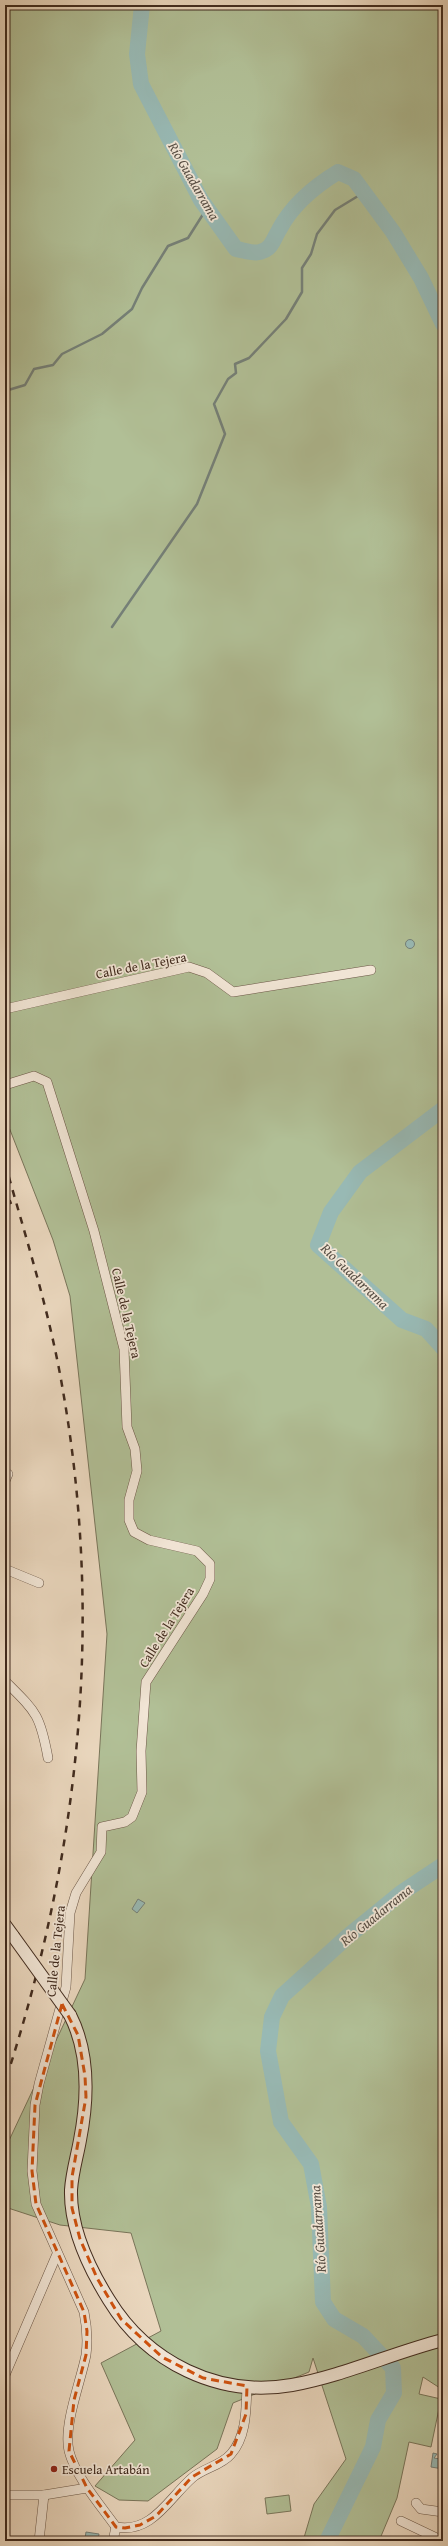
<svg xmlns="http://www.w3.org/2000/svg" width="448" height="2546" viewBox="0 0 448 2546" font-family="'Gentium Book Plus',serif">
<rect width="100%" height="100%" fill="#ead7be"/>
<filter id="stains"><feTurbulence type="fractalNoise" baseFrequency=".005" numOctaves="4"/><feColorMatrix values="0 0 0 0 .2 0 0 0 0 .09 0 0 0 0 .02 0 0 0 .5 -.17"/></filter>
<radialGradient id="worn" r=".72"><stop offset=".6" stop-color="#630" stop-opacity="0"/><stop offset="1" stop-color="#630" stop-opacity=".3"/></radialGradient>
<g fill="#b1bf96" stroke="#79755a">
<path d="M5 5H443V2390L423 2377 419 2394 441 2399 431 2447 409 2442 397 2498 379 2541H303L314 2504 346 2459 313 2358 309 2372 233 2403 217 2449 148 2501 119 2500 95 2486 135 2440 101 2363 161 2331 131 2233 60 2225 5 2207V2149L85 1979 107 1634 70 1296 53 1240 5 1117Z"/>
<path d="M289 2495 291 2511 267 2514 265 2498Z"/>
</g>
<g fill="#98b9b4" stroke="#758078">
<circle cx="410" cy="944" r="4.5"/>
<path d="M138 1899 145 1903 137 1913 132 1909Z"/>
<path d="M443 2441V2469L431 2467 433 2453 437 2454 434 2458 440 2459Z"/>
<path d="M86 2532 99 2534 98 2540 85 2538Z"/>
</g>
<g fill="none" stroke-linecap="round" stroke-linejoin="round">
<g stroke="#758078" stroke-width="2.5">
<path d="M5 391 25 385 34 369 53 365 62 354 102 334 132 309 142 288 168 246 188 238 207 208"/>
<path d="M112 627 197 504 225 434 214 404 228 379 236 373 235 364 249 358 286 319 302 292V268L311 254 317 234 335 210 363 193"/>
</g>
<g stroke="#98b9b4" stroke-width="16">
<path d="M142 5 137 54 141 84 201 200 236 249C243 250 254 254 260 252 272 249 273 240 279 230 292 205 315 186 338 172L354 179 393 232 421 278 443 324"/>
<path d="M443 1109 360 1172 331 1212 318 1245 402 1320 426 1329 443 1348"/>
<path d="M327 2541 373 2447 378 2420 394 2393 393 2368 363 2336 334 2319 323 2302 319 2207 311 2164 281 2122 268 2051 272 2017 282 1996 347 1937 401 1893 443 1865"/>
</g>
<g stroke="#6b5646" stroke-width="10">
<g id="street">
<path d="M5 1009 189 967 207 973 233 992 371 970"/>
<path d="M5 1085 34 1076 47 1082 94 1231 124 1349 127 1427 135 1449 137 1471 129 1500V1520L134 1532 149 1540 197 1551 210 1564V1579L203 1594 146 1682 141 1751 142 1792 132 1817 125 1822 102 1827 101 1852 76 1893 70 1913 66 1987 39 2084 35 2105 32 2171 36 2204 84 2312C87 2327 88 2340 86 2355 81 2381 63 2425 69 2451 75 2476 101 2506 116 2527 152 2534 169 2498 192 2478 203 2468 221 2466 231 2454 247 2436 246 2408 247 2386"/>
<path d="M5 1481 8 1474"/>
<path d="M5 1569 39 1583"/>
<path d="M5 1681C36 1712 40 1714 48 1758"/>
<path d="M5 2375 57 2254"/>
<path d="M5 2495H44L87 2488"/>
<path d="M416 2503 421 2509 443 2512"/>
<path d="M401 2521 443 2541"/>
<path d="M39 2541 44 2495"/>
<path d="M113 2541 116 2527"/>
</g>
</g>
<g stroke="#412b1e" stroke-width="14">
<g id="secondary">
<path d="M5 1925 13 1936"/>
<path d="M70 2015C90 2054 88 2099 80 2140 77 2157 72 2173 71 2190 70 2228 89 2268 109 2300 147 2362 218 2398 292 2385 343 2376 392 2353 443 2340"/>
</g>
</g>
<use href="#street" stroke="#f1e5d5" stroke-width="9"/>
<use href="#secondary" stroke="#f1e5d5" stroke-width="12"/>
<g stroke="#412b1e" stroke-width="2.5" stroke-dasharray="7 7" stroke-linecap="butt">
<path d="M5 1163C26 1239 50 1313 63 1391 104 1626 79 1856 5 2082"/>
<path d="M5 1187 11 1204"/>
</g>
<g stroke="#412b1e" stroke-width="14" stroke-linecap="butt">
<path id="secondary-bridge" d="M13 1936 70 2015"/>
</g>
<use href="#secondary-bridge" stroke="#f1e5d5" stroke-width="12"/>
</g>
<path fill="none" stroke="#cf520f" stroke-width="3" stroke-dasharray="8 5" stroke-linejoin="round" d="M62 2004 78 2035 85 2076 86 2097 72 2177V2208L80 2239 97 2278 121 2319 162 2357 203 2378 247 2386 246 2414 231 2454 192 2477 156 2516 140 2525 125 2528 116 2527 87 2488 69 2451 74 2400 86 2355 87 2331 84 2312 36 2204 32 2171 35 2105Z"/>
<circle fill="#8f2418" stroke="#f1e5d5" stroke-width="1.5" cx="54" cy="2469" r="4"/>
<g text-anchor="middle" stroke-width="3.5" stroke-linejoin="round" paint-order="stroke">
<g font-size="13" fill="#412b1e" stroke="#f1e5d5">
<text transform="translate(141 965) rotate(-11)" y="5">Calle de la Tejera</text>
<text transform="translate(127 1313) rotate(77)" y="5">Calle de la Tejera</text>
<text transform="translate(166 1627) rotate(-58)" y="5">Calle de la Tejera</text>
<text transform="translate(55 1951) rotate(-84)" y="5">Calle de la Tejera</text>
</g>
<g font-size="13" fill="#412b1e" stroke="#f1e5d5" text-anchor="start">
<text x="62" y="2474">Escuela Artabán</text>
</g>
<g font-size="14" font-style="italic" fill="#574e44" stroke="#f1e5d5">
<text transform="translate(194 181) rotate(60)" y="5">Río Guadarrama</text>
<text transform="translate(355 1276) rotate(44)" y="5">Río Guadarrama</text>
<text transform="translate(376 1915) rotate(-39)" y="5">Río Guadarrama</text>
<text transform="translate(318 2229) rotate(-94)" y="5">Río Guadarrama</text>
</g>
</g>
<rect width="448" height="2546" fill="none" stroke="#ead7be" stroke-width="20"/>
<rect x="6" y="6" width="436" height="2534" fill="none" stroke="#412b1e" stroke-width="2"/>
<rect x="10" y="10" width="428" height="2526" fill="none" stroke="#412b1e"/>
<rect width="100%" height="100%" filter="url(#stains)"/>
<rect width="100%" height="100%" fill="url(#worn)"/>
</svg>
